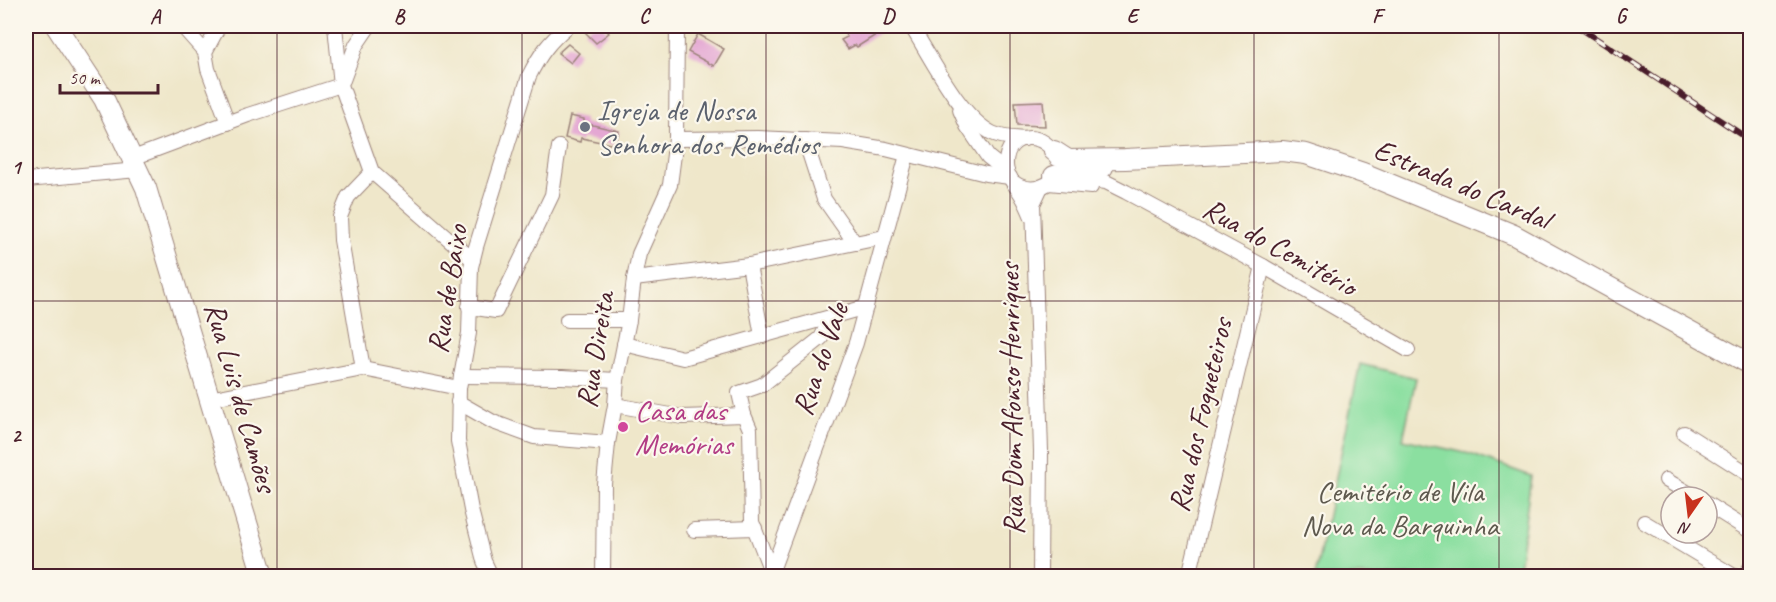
<svg xmlns="http://www.w3.org/2000/svg" width="1776" height="602" viewBox="0 0 1776 602" font-family="Caveat,sans-serif">
<rect width="100%" height="100%" fill="#fbf7ec"/>
<filter id="ink" filterUnits="userSpaceOnUse"><feTurbulence type="fractalNoise" baseFrequency=".0167" numOctaves="2"/><feDisplacementMap in="SourceGraphic" scale="12" xChannelSelector="R" yChannelSelector="G"/><feConvolveMatrix kernelMatrix="1 2 1 2 8 2 1 2 1" color-interpolation-filters="sRGB"/></filter>
<filter id="wash" filterUnits="userSpaceOnUse"><feTurbulence type="fractalNoise" baseFrequency=".008" numOctaves="4" result="noise"/><feDisplacementMap in="SourceGraphic" scale="24" xChannelSelector="R" yChannelSelector="G"/><feGaussianBlur stdDeviation="1.35" result="paint"/><feColorMatrix in="noise" values="0 0 0 0 0 0 0 0 0 0 0 0 0 0 0 0 0 1.4 0 .05"/><feComposite in="paint" operator="in"/></filter>
<g filter="url(#wash)">
<rect width="100%" height="100%" fill="#efe7ca"/>
<path fill="#8bdfa0" stroke="#6a7f66" stroke-width="1.5" d="M1360 364 1416 378 1403 439 1470 454 1531 476 1518 576H1315Z"/>
<g id="blocks">
<g fill="#e4a7d3">
<path d="M592 26H603L609 33 596 43 584 31Z"/>
<path d="M853 26H890L857 47 855 45 848 49 841 40 847 37 843 31Z"/>
<path d="M698 34 724 49 714 66 688 52Z"/>
<path d="M568 44 579 53 571 63 558 53Z"/>
<path d="M1043 101 1045 126 1017 125 1015 102Z"/>
<path d="M570 116 584 119V123L619 131 615 145 581 138 580 142 565 138Z"/>
</g>
</g>
</g>
<g filter="url(#ink)">
<use href="#blocks" fill-opacity="0" stroke="#9c837a" stroke-width="1.5"/>
<g fill="none" stroke-linecap="round" stroke-linejoin="round">
<g stroke="#9c837a" stroke-width="16">
<g id="street">
<path d="M182 26 205 52"/>
<path d="M219 26 205 52 208 69 228 123"/>
<path d="M335 26 341 85 372 172 473 260"/>
<path d="M911 26C931 57 959 116 992 133 1002 138 1013 138 1024 139"/>
<path d="M343 80 356 45 369 26"/>
<path d="M960 110 967 126 988 157 1007 172"/>
<path d="M676 139 758 138 843 142 886 149 986 174 1010 177"/>
<path d="M805 140 824 199 855 243"/>
<path d="M133 158 248 115 341 85"/>
<path d="M1072 175 1084 179 1106 182 1126 192 1263 266 1408 350"/>
<path d="M26 180 138 170"/>
<path d="M1013 182C1024 190 1035 191 1047 184"/>
<path d="M1049 183 1091 187"/>
<path d="M1032 217C1029 210 1026 202 1022 196 1016 185 1005 176 1006 163 1006 131 1047 130 1057 159"/>
<path d="M749 265 762 336"/>
<path d="M634 279 749 265 884 237"/>
<path d="M469 307 496 311 552 195 559 147"/>
<path d="M567 320H629"/>
<path d="M624 344 683 358 866 307"/>
<path d="M363 369 341 240 340 217 348 197 372 172"/>
<path d="M461 376 562 377 617 380"/>
<path d="M209 399 363 369 459 388"/>
<path d="M458 402 493 422 534 437 608 443"/>
<path d="M615 405 682 417 744 415 750 429 752 522 772 574"/>
<path d="M744 415 739 393 762 385 821 338 831 318"/>
<path d="M1684 433 1750 475"/>
<path d="M1666 480 1695 497"/>
<path d="M1707 504 1750 531"/>
<path d="M1644 522 1734 576"/>
<path d="M694 530 755 528"/>
<path d="M491 576 484 561 471 510 458 441 459 388 469 333 471 267 476 247 529 76C540 54 549 42 568 26"/>
<path d="M603 576 604 484 608 443 615 405 617 380 629 320 634 279 639 254 670 185 676 139 677 26"/>
<path d="M770 576 856 343 907 155"/>
<path d="M1040 576 1041 451 1033 204 1041 187"/>
<path d="M1189 576 1263 266"/>
<path d="M1745 576 1750 568"/>
</g>
</g>
<g stroke="#9c837a" stroke-width="22">
<g id="secondary">
<path d="M56 26 104 99 146 188 263 576"/>
<path d="M1054 151 1068 160 1125 159 1282 151 1306 154 1363 173 1514 235 1750 364"/>
<path d="M1054 176 1103 167"/>
</g>
</g>
<use href="#street" stroke="#fff" stroke-width="14"/>
<use href="#secondary" stroke="#fff" stroke-width="20"/>
<g stroke="#4a1f2b" stroke-width="6">
<path id="rail" d="M1577 26 1750 140"/>
</g>
<use href="#rail" stroke="#fbf7ec" stroke-width="4" stroke-dasharray="11" stroke-linecap="butt"/>
</g>
</g>
<path fill="none" stroke="#4a1f2b" stroke-width="1.5" stroke-opacity="0.55" d="M277 26V576M522 26V576M766 26V576M1010 26V576M1254 26V576M1499 26V576M26 301H1750"/>
<circle fill="#6b7280" stroke="#fbf7ec" stroke-width="2" cx="585" cy="127" r="6"/>
<circle fill="#d1479c" stroke="#fbf7ec" stroke-width="2" cx="623" cy="427" r="6"/>
<g text-anchor="middle" stroke-width="4.5" stroke-linejoin="round" paint-order="stroke">
<g font-size="30" fill="#5b616d" stroke="#fbf7ec" text-anchor="start">
<text x="597" y="120">Igreja de Nossa<tspan x="597" dy="34">Senhora dos Remédios</tspan></text>
</g>
<g font-size="30" fill="#4a1f2b" stroke="#fbf7ec">
<text transform="translate(1462 184) rotate(23)" y="10">Estrada do Cardal</text>
<text transform="translate(1280 247) rotate(29)" y="10">Rua do Cemitério</text>
<text transform="translate(447 289) rotate(-81)" y="10">Rua de Baixo</text>
<text transform="translate(595 350) rotate(-81)" y="10">Rua Direita</text>
<text transform="translate(820 359) rotate(-71)" y="10">Rua do Vale</text>
<text transform="translate(241 397) rotate(74)" y="10">Rua Luis de Camões</text>
<text transform="translate(1011 399) rotate(-91)" y="10">Rua Dom Afonso Henriques</text>
<text transform="translate(1200 415) rotate(-77)" y="10">Rua dos Fogueteiros</text>
</g>
<g font-size="30" fill="#b23c85" stroke="#fbf7ec" text-anchor="start">
<text x="635" y="420">Casa das<tspan x="635" dy="34">Memórias</tspan></text>
</g>
<g font-size="30" fill="#5e594e" stroke="#fbf7ec">
<text x="1400" y="501">Cemitério de Vila<tspan x="1400" dy="34">Nova da Barquinha</tspan></text>
</g>
</g>
<rect width="1776" height="602" fill="none" stroke="#fbf7ec" stroke-width="66"/>
<g transform="translate(1689 515) rotate(194)"><circle r="28" fill="#fbf7ec" stroke="#b4a19f" stroke-width="1.5"/>
<path d="M0-4.5L10 22L0 15L-10 22Z" fill="#c8321e"/>
<text y="-9" font-size="16" font-weight="bold" text-anchor="middle" fill="#4a1f2b">N</text>
</g>
<path d="M60 84v9h98v-9" fill="none" stroke="#4a1f2b" stroke-width="3"/>
<text x="69" y="84" font-size="18" fill="#4a1f2b" stroke="#fbf7ec" stroke-width="4.5" paint-order="stroke">50 m</text>
<rect x="33" y="33" width="1710" height="536" fill="none" stroke="#4a1f2b" stroke-width="2"/>
<g font-size="20" text-anchor="middle" font-weight="bold" fill="#4a1f2b">
<text x="155" y="23">A</text>
<text x="399" y="23">B</text>
<text x="644" y="23">C</text>
<text x="888" y="23">D</text>
<text x="1132" y="23">E</text>
<text x="1377" y="23">F</text>
<text x="1621" y="23">G</text>
<text x="16" y="174">1</text>
<text x="16" y="442">2</text>
</g>
</svg>
